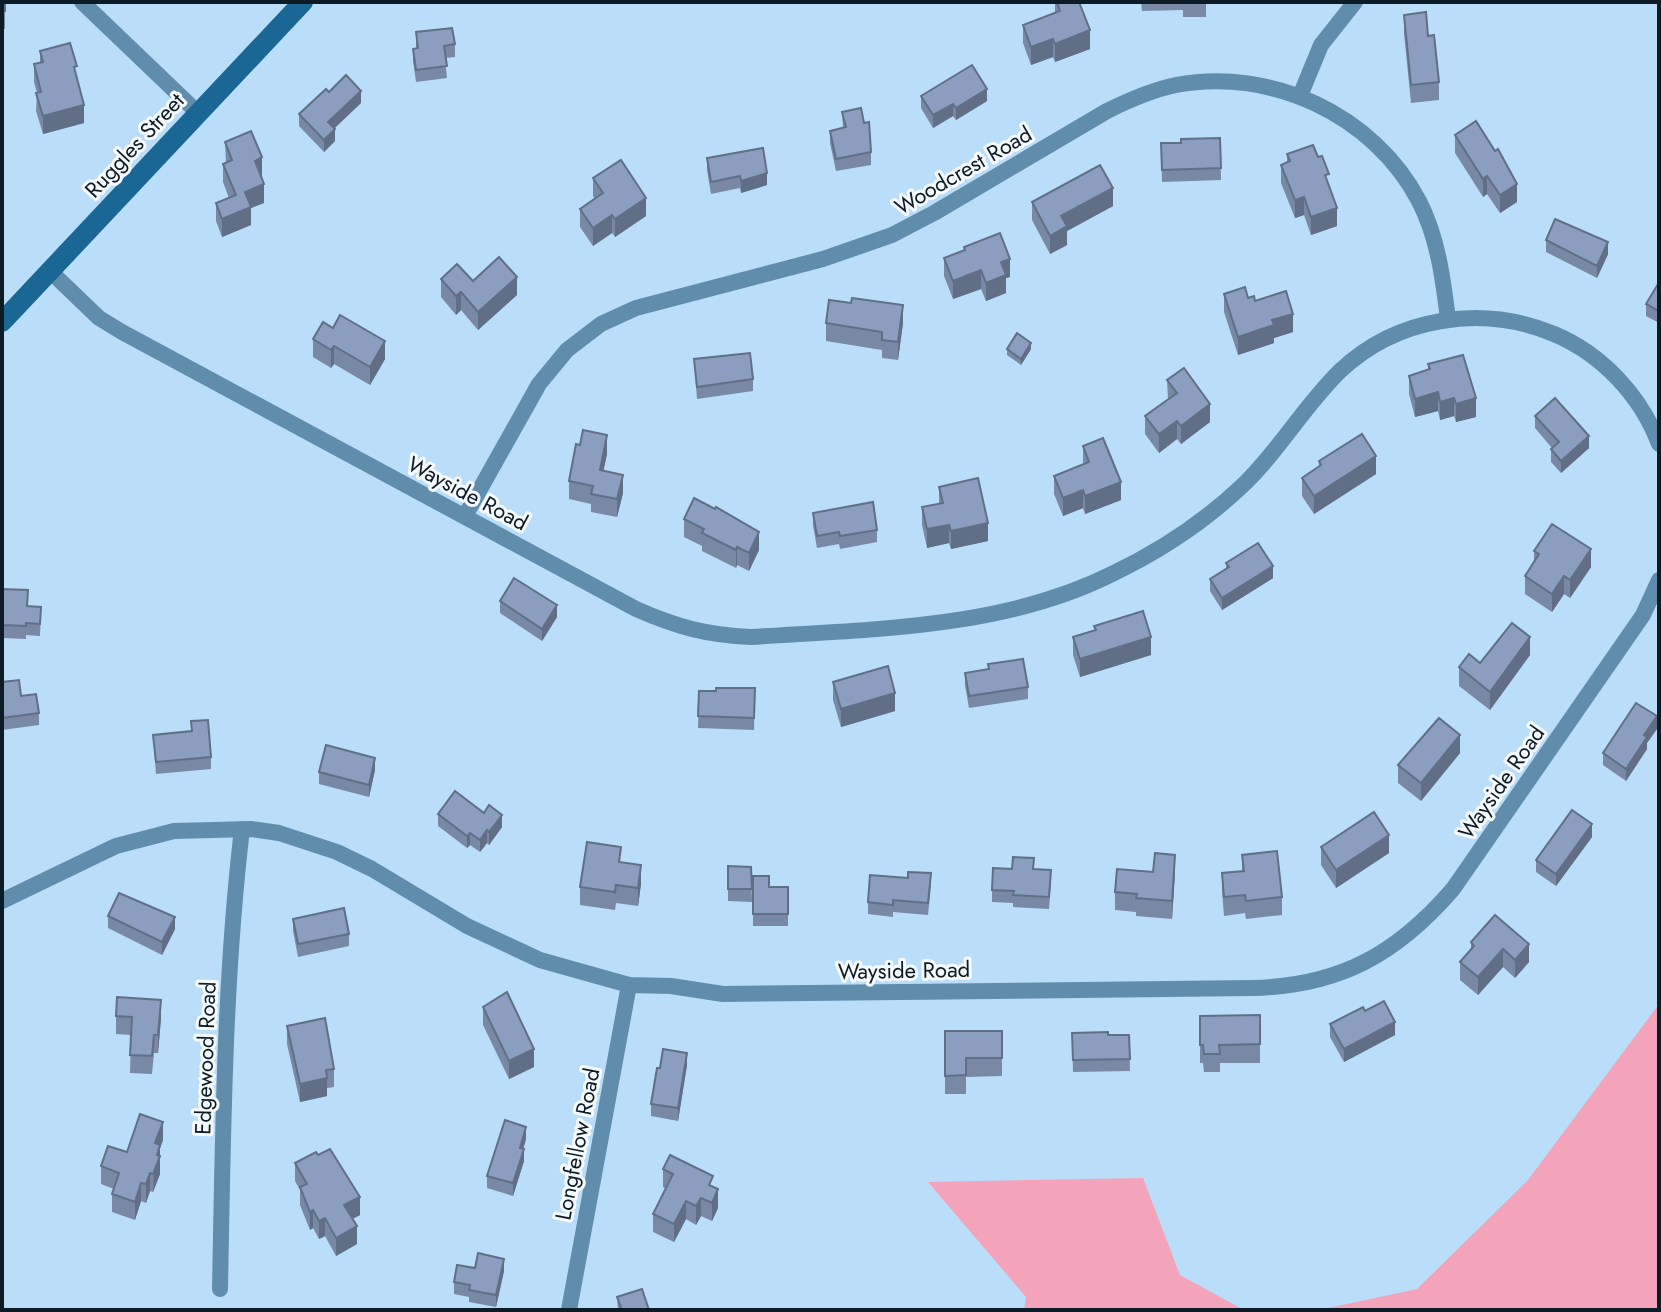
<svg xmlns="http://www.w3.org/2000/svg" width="1661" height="1312" viewBox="0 0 1661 1312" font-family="Jost,sans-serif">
<rect width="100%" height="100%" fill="#badef9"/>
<g fill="#f3a4ba">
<path d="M1659 1004V1310H1319L1417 1289 1528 1180Z"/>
<path d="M1143 1178 1180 1275 1244 1310H1024L1026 1297 928 1182Z"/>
</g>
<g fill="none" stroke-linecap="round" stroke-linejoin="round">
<g stroke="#618dad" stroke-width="16">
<path d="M82 2 197 112"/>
<path d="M1300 96 1321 45 1355 2"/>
<path d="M50 271 99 318 122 332 636 609C677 627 706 635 751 637 872 629 1002 629 1112 574 1158 552 1205 521 1242 486 1279 451 1304 406 1340 371 1397 317 1482 304 1554 334 1602 354 1641 396 1659 444"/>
<path d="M465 516 539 384 567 350 601 324 636 308 823 259 892 235 934 213 1107 111C1129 100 1152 90 1176 85 1271 67 1374 115 1419 201 1438 238 1443 279 1448 319"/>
<path d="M2 901 116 846 174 831 251 829 279 833 337 852 372 869 467 926 540 960 629 985 671 986 723 994 1252 988C1339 986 1396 955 1453 889L1643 615 1659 580"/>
<path d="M220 1289C223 1136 224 981 242 829"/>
<path d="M569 1310 629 985"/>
</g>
<path stroke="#1a6695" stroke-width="20" d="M2 322 303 2"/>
</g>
<g fill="#7888a5">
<rect x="2" y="2" width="3" height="27"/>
<path d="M1055 2H1079L1090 49 1055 62 1053 57 1031 65 1023 43V25L1055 13Z"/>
<path d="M1141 2H1206V17H1183V10L1142 11Z"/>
<path d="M1404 15 1428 36 1439 82V100L1411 103 1404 33Z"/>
<path d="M416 32 455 44V57L445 58 447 78 416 82 413 61V49L416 48Z"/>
<path d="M40 51 77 78 84 123 43 134 36 111 37 93 34 82V64L40 63Z"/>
<path d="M921 96 987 101 956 120 953 116 933 128 921 108Z"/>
<path d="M361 103 335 128V141L324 152 299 126V114Z"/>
<path d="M842 112 871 152V165L836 171 830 143V131L843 128Z"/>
<path d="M1455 135 1517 202 1500 213 1487 194 1483 197 1455 153Z"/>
<path d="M1220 138 1221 180 1162 182 1161 143H1181Z"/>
<path d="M225 142 262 176H261L264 203 251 208V225L222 237 216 221V203L229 198 223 182V164L226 163Z"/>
<path d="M1287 154 1329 185 1337 226 1311 235 1304 215 1295 218 1281 183V165L1287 162Z"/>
<path d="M707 158 767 185 741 193 740 188 711 194 707 170Z"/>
<path d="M593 178 646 216 615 237 612 233 593 246 580 227V209L595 199 593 196Z"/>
<path d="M1032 202 1113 206 1067 231V245L1050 254 1032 220Z"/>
<path d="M1546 240 1608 254 1597 278 1546 252Z"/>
<path d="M964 247 1010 277 1006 278V293L986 301 981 289 953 299 944 276V258L964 251Z"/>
<path d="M441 279 473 281 517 295 478 330 461 310 456 315 441 297Z"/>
<path d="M1659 285V323L1646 316V304Z"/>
<path d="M1224 294 1248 298 1255 301 1293 332 1274 338V343L1238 355 1224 312Z"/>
<path d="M826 323H903L898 360 882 358V350L826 341Z"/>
<path d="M313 339 385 359 370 385 334 364 331 368 313 357Z"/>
<path d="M1007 349H1031L1021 365 1007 355Z"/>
<path d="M694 359 753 379V391L697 399Z"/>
<path d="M1428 364 1476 417 1456 422 1454 416 1440 420 1438 411 1415 417 1409 394V376L1428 370Z"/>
<path d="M1167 380 1210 422 1181 444 1177 439 1159 453 1145 434V416L1168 399Z"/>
<path d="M1535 416 1589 448 1561 473 1551 462V449L1552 448 1535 428Z"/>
<path d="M1083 446 1121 500 1085 514 1083 508 1063 516 1054 494V476L1083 464Z"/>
<path d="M607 454 603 471 623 493 617 517 591 512V504L569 499V481Z"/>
<path d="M1319 461 1376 474 1314 514 1302 496V478L1319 467Z"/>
<path d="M939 487 988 541 951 549 949 543 927 548 922 525V507L939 504Z"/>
<path d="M813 513 877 530V542L840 549 839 544 817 548 813 525Z"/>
<path d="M684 519 759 550 749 571 737 565 736 568 702 551V546L684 537Z"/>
<path d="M1534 551 1591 567 1570 598 1564 594 1552 612 1525 594V576L1534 561Z"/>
<path d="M1226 563 1273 578 1222 610 1210 591V579L1226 569Z"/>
<path d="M2 589 28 606 41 607 40 636 26 635V639L2 638Z"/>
<path d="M500 601 557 617 542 641 500 613Z"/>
<path d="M1094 626 1151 655 1080 677 1073 655V637L1094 630Z"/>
<path d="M1530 655 1490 710 1459 686V667Z"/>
<path d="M988 664 1028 687V699L969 708 965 685V673L988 669Z"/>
<path d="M2 682 21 696 39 713V725L2 730Z"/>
<path d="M833 682 895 711 841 727 833 700Z"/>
<path d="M755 688 754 730 698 728 699 691H716Z"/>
<path d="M191 721 211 757V769L156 774 153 735 191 731Z"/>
<path d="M1657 729 1647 743V749L1626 781 1603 765V753Z"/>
<path d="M1460 753 1421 801 1398 783V765Z"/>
<path d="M375 770 369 797 319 784V772Z"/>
<path d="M438 814 502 827 489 845 487 843 480 852 470 845 467 848 438 826Z"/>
<path d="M1592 837 1556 886 1536 872V860Z"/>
<path d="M1321 847 1389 853 1336 888 1321 865Z"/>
<path d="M1242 855 1282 897V915L1246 919 1245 913 1224 916 1222 891V873L1242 871Z"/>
<path d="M621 863 641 884 638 906 616 903 615 910 580 905V887Z"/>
<path d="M728 866 751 867 752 902 728 901Z"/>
<path d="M1034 869 1051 882 1049 909 1013 907V903L992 902V890Z"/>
<path d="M1175 873 1172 919 1136 916V912L1115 910V892Z"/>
<path d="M753 876 769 887H788V926H753Z"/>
<path d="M931 885 928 915 893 912V917L868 914V902Z"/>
<path d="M1495 915 1529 962 1515 978 1503 967 1478 995 1460 980V962L1471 950V942Z"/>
<path d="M108 916 175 929 162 955 108 928Z"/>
<path d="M293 919 349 934V946L298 957 293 931Z"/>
<path d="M483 1007 534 1067 509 1079 483 1025Z"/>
<path d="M1365 1011 1395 1035 1344 1062 1330 1037V1024Z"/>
<path d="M1260 1015V1063H1220V1072H1204L1203 1063H1200V1016Z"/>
<path d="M116 1016 161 1018 158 1053H154L152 1074 130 1073 131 1035 116 1034Z"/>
<path d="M287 1026 334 1069V1087L327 1088V1096L300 1102 287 1044Z"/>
<path d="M945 1031H1002V1076L966 1077V1094H945Z"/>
<path d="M1072 1033 1108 1035H1129L1130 1071 1073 1072Z"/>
<path d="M687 1065 678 1121 651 1116V1104L660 1068Z"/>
<path d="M526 1139 523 1149 524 1161 513 1196 487 1188V1176Z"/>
<path d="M163 1140 160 1148V1174L153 1192 150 1191 146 1203 141 1201 135 1220 112 1212V1194L114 1189 101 1184V1166L127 1152Z"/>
<path d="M295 1163 360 1215 352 1219 357 1244 336 1256 325 1236 319 1239 313 1228 310 1230 300 1205V1190L295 1181Z"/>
<path d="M663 1169 713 1187 718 1208 712 1221 701 1216 696 1225 686 1219 674 1242 653 1232V1214L666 1189 663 1187Z"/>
<path d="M475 1268 504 1271 496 1307 469 1302V1297L454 1294V1282Z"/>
<path d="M617 1297 649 1310H618Z"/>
</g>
<g fill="#616f86">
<path d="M1090 30V49L1055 62V44Z"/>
<path d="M1053 39V57L1031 65V47Z"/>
<path d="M987 89V101L956 120V108Z"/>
<path d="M361 91V103L328 134V122Z"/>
<path d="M953 104V116L933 128V115Z"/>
<path d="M84 105V123L43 134V116Z"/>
<path d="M335 129V141L324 152V140Z"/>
<path d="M262 157V176L255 179V161Z"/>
<path d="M767 173V185L741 193V181Z"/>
<path d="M1487 176V194L1483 197V179Z"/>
<path d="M264 184V203L251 208V225L222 237V219L245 192Z"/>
<path d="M1517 184V202L1500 213V195Z"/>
<path d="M1113 188V206L1067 231V245L1050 254V236L1061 216Z"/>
<path d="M1304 197V215L1295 218V200Z"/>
<path d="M646 198V216L615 237V219Z"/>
<path d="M1337 208V226L1311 235V217Z"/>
<path d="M612 215V233L593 246V228Z"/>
<path d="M1608 242V254L1597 278V266Z"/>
<path d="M1010 259V277L1006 278V293L986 301V283L1001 262Z"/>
<path d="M981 270V289L953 299V281Z"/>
<path d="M517 277V295L478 330V312Z"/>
<path d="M461 292V310L456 315V296Z"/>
<path d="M903 305V323L898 360V342Z"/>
<path d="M1293 314V332L1274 338V343L1238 355V337L1272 320Z"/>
<path d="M385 341V359L370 385V367Z"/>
<path d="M1031 343V349L1021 365V359Z"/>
<path d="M334 346V364L331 368V350Z"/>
<path d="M1438 392V411L1415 417V399Z"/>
<path d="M1454 398V416L1440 420V402Z"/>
<path d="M1476 398V417L1456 422V404Z"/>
<path d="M1210 404V422L1181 444V426Z"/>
<path d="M1177 421V439L1159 453V434Z"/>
<path d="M607 435V454L600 488V470Z"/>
<path d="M1589 436V448L1561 473V461Z"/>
<path d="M1376 456V474L1314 514V496Z"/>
<path d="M623 475V493L617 517V499Z"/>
<path d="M1121 482V500L1085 514V496Z"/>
<path d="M1083 490V508L1063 516V498Z"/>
<path d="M988 523V541L951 549V531Z"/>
<path d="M949 525V543L927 548V529Z"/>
<path d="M759 532V550L749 571V553Z"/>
<path d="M737 547V565L736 568V550Z"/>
<path d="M1591 549V567L1570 598V580Z"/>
<path d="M1273 566V578L1222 610V598Z"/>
<path d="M1564 576V594L1552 612V594Z"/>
<path d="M557 605V617L542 641V629Z"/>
<path d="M1151 637V655L1080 677V659Z"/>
<path d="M1530 637V655L1490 710V692Z"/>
<path d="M895 693V711L841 727V709Z"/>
<path d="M1657 716V729L1647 743V749L1626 781V769L1644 735Z"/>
<path d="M1460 735V753L1421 801V783Z"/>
<path d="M375 758V770L369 797V785Z"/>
<path d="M502 815V827L489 845V832Z"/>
<path d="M1592 824V837L1556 886V874Z"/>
<path d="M487 830V843L480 852V840Z"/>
<path d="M470 833V845L467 848V836Z"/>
<path d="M1389 835V853L1336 888V870Z"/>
<path d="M1175 855V873L1172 919V901Z"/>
<path d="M641 865V884L638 906V888Z"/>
<path d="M175 917V929L162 955V942Z"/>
<path d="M1529 944V962L1515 978V960Z"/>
<path d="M1503 949V967L1478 995V977Z"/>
<path d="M161 1000V1018L158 1053V1035Z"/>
<path d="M1395 1022V1035L1344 1062V1049Z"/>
<path d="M534 1049V1067L509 1079V1061Z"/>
<path d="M687 1053V1065L678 1121V1108Z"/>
<path d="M327 1078V1096L300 1102V1084Z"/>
<path d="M163 1122V1140L160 1148V1174L153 1192 155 1143Z"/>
<path d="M526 1127V1139L520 1160V1148Z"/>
<path d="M524 1149V1161L513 1196V1183Z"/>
<path d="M150 1173V1191L146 1203V1184Z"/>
<path d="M141 1183V1201L135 1220V1202Z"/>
<path d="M718 1189V1208L712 1221V1203Z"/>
<path d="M360 1197V1215L344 1223V1205Z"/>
<path d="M701 1198V1216L696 1225V1206Z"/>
<path d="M686 1201V1219L674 1242V1224Z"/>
<path d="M313 1210V1228L310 1230V1212Z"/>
<path d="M325 1218V1236L319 1239V1221Z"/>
<path d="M357 1226V1244L336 1256V1238Z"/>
<path d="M504 1259V1271L496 1307V1295Z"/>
</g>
<g fill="#8b9ec0" stroke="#616f86" stroke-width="2">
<rect x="2" y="2" width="3" height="9"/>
<path d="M1057 2H1079L1090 30 1055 44 1053 39 1031 47 1023 25 1060 11Z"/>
<path d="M1426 12 1428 36 1434 35 1439 82 1411 85 1404 15Z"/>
<path d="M452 28 455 44 444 46 447 66 416 70 413 49 418 48 416 32Z"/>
<path d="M70 43 77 66 74 67 84 105 43 116 36 93 41 92 34 64 43 62 40 51Z"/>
<path d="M972 65 987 89 956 108 953 104 933 115 921 96Z"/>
<path d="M346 75 361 91 328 122 335 129 324 140 299 114 326 89 329 92Z"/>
<path d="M861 108 864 123 869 122 871 152 836 159 830 131 846 127 842 112Z"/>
<path d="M1476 121 1495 151 1498 149 1517 184 1500 195 1487 176 1483 179 1455 135Z"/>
<path d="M251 131 262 157 255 161 264 184 245 192 251 207 222 219 216 203 236 195 223 164 232 160 225 142Z"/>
<path d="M1220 138 1221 168 1162 170 1161 143H1181V139Z"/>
<path d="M1313 145 1318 157 1322 156 1329 174 1325 175 1337 208 1311 217 1304 197 1295 200 1281 165 1290 161 1287 154Z"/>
<path d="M763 148 767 173 741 181 740 176 711 182 707 158Z"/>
<path d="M621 160 646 198 615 219 612 215 593 228 580 209 603 193 593 178Z"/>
<path d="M1100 165 1113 188 1061 216 1067 226 1050 236 1032 202Z"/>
<path d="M1555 219 1608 242 1597 266 1546 240Z"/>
<path d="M1000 233 1010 259 1001 262 1006 275 986 283 981 270 953 281 944 258 965 250 964 247Z"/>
<path d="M499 257 517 277 478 312 461 292 456 296 441 279 457 264 473 281Z"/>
<path d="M1658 284 1659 285V311L1646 304Z"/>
<path d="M1245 287 1248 298 1254 296 1255 301 1286 291 1293 314 1272 320 1274 325 1238 337 1224 294Z"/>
<path d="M852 298 903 305 898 342 882 340V332L826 323 829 300 851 303Z"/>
<path d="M340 315 385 341 370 367 334 346 331 350 313 339 323 322 333 328Z"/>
<path d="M1017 333 1031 343 1021 359 1007 349Z"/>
<path d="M750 353 753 379 697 387 694 359Z"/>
<path d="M1463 355 1476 398 1456 404 1454 398 1440 402 1438 392 1415 399 1409 376 1430 369 1428 364Z"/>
<path d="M1184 368 1210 404 1181 426 1177 421 1159 434 1145 416 1177 393 1167 380Z"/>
<path d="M1555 398 1589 436 1561 461 1551 449 1559 442 1535 416Z"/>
<path d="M583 430 607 435 600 470 623 475 617 499 591 494 593 486 569 481 576 444 580 445Z"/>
<path d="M1362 434 1376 456 1314 496 1302 478 1321 465 1319 461Z"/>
<path d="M1103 438 1121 482 1085 496 1083 490 1063 498 1054 476 1089 462 1083 446Z"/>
<path d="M978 478 988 523 951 531 949 525 927 529 922 507 943 503 939 487Z"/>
<path d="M694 498 715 509 716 507 759 532 749 553 737 547 736 550 702 533 704 529 684 519Z"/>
<path d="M873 502 877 530 840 536 839 532 817 536 813 513Z"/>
<path d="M1552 524 1591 549 1570 580 1564 576 1552 594 1525 576 1539 554 1534 551Z"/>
<path d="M1258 543 1273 566 1222 598 1210 579 1229 567 1226 563Z"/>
<path d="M514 578 557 605 542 629 500 601Z"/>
<path d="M2 589 28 590 27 606 41 607 40 624 26 623V626L2 625Z"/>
<path d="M1143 611 1151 637 1080 659 1073 637 1096 630 1094 626Z"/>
<path d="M1512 623 1530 637 1490 692 1459 667 1469 654 1480 663Z"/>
<path d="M1023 659 1028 687 969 696 965 673 989 669 988 664Z"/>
<path d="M888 666 895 693 841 709 833 682Z"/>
<path d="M19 680 21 696 36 694 39 713 2 718V682Z"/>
<path d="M716 688H755L754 718 698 716 699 691H716Z"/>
<path d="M1636 703 1657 716 1644 735 1647 737 1626 769 1603 753Z"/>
<path d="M1439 718 1460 735 1421 783 1398 765Z"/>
<path d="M208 720 211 757 156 762 153 735 192 731 191 721Z"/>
<path d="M326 745 375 758 369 785 319 772Z"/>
<path d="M455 791 484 813 489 805 502 815 489 832 487 830 480 840 470 833 467 836 438 814Z"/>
<path d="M1572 810 1592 824 1556 874 1536 860Z"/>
<path d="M1374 812 1389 835 1336 870 1321 847Z"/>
<path d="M587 842 621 847 619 862 641 865 638 888 616 885 615 892 580 887Z"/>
<path d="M1277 851 1282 897 1246 901 1245 895 1224 897 1222 873 1244 871 1242 855Z"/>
<path d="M1155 853 1175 855 1172 901 1136 898 1137 894 1115 892 1117 869 1153 872Z"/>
<path d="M1013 857 1034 858 1033 869 1051 870 1049 897 1013 895 1014 891 992 890 993 868 1012 869Z"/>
<path d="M728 866 751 867 752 889H728Z"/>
<path d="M908 872 931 873 928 903 893 900V905L868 902 870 875 908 878Z"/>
<path d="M753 876H769V887H788V914H753Z"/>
<path d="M119 893 175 917 162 942 108 916Z"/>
<path d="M344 908 349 934 298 944 293 919Z"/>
<path d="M1495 915 1529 944 1515 960 1503 949 1478 977 1460 962 1474 946 1471 942Z"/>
<path d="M507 992 534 1049 509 1061 483 1007Z"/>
<path d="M117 997 161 1000 158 1035H154L152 1056 130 1055 132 1017 116 1016Z"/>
<path d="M1384 1001 1395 1022 1344 1049 1330 1024 1363 1007 1365 1011Z"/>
<path d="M1260 1015V1044L1219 1045 1220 1054H1204L1203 1045H1200V1016Z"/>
<path d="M325 1018 334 1069 326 1070 327 1078 300 1084 287 1026Z"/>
<path d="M945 1031H1002V1058H966V1075L945 1076Z"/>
<path d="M1108 1032V1035H1129L1130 1059 1073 1060 1072 1033Z"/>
<path d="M663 1049 687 1053 678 1108 651 1104 657 1068H660Z"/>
<path d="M140 1114 163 1122 155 1143 160 1145 157 1155 160 1156 153 1174 150 1173 146 1184 141 1183 135 1202 112 1194 119 1173 101 1166 108 1146 127 1152Z"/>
<path d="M505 1120 526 1127 520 1148 524 1149 513 1183 487 1176Z"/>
<path d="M330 1149 360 1197 344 1205 357 1226 336 1238 325 1218 319 1221 313 1210 310 1212 300 1187 307 1184 295 1163 316 1152 318 1155Z"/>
<path d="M670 1155 713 1176 709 1185 718 1189 712 1203 701 1198 696 1206 686 1201 674 1224 653 1214 673 1174 663 1169Z"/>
<path d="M478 1253 504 1259 496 1295 469 1290 470 1285 454 1282 457 1265 475 1268Z"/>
<path d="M642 1289 649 1310H622L617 1297Z"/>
</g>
<g text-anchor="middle" stroke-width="6" stroke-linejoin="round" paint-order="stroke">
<g font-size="22" fill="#0d1b25" stroke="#f6fafd">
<text transform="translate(134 145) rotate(-47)" y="8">Ruggles Street</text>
<text transform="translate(963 170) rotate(-30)" y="8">Woodcrest Road</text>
<text transform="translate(468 493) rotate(28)" y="8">Wayside Road</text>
<text transform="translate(1501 782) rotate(-55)" y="8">Wayside Road</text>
<text transform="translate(904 970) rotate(-1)" y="8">Wayside Road</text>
<text transform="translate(205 1058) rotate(-88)" y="8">Edgewood Road</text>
<text transform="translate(577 1144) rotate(-79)" y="8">Longfellow Road</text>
</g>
</g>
<rect width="1661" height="1312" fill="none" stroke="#0d1b25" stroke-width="8"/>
</svg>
